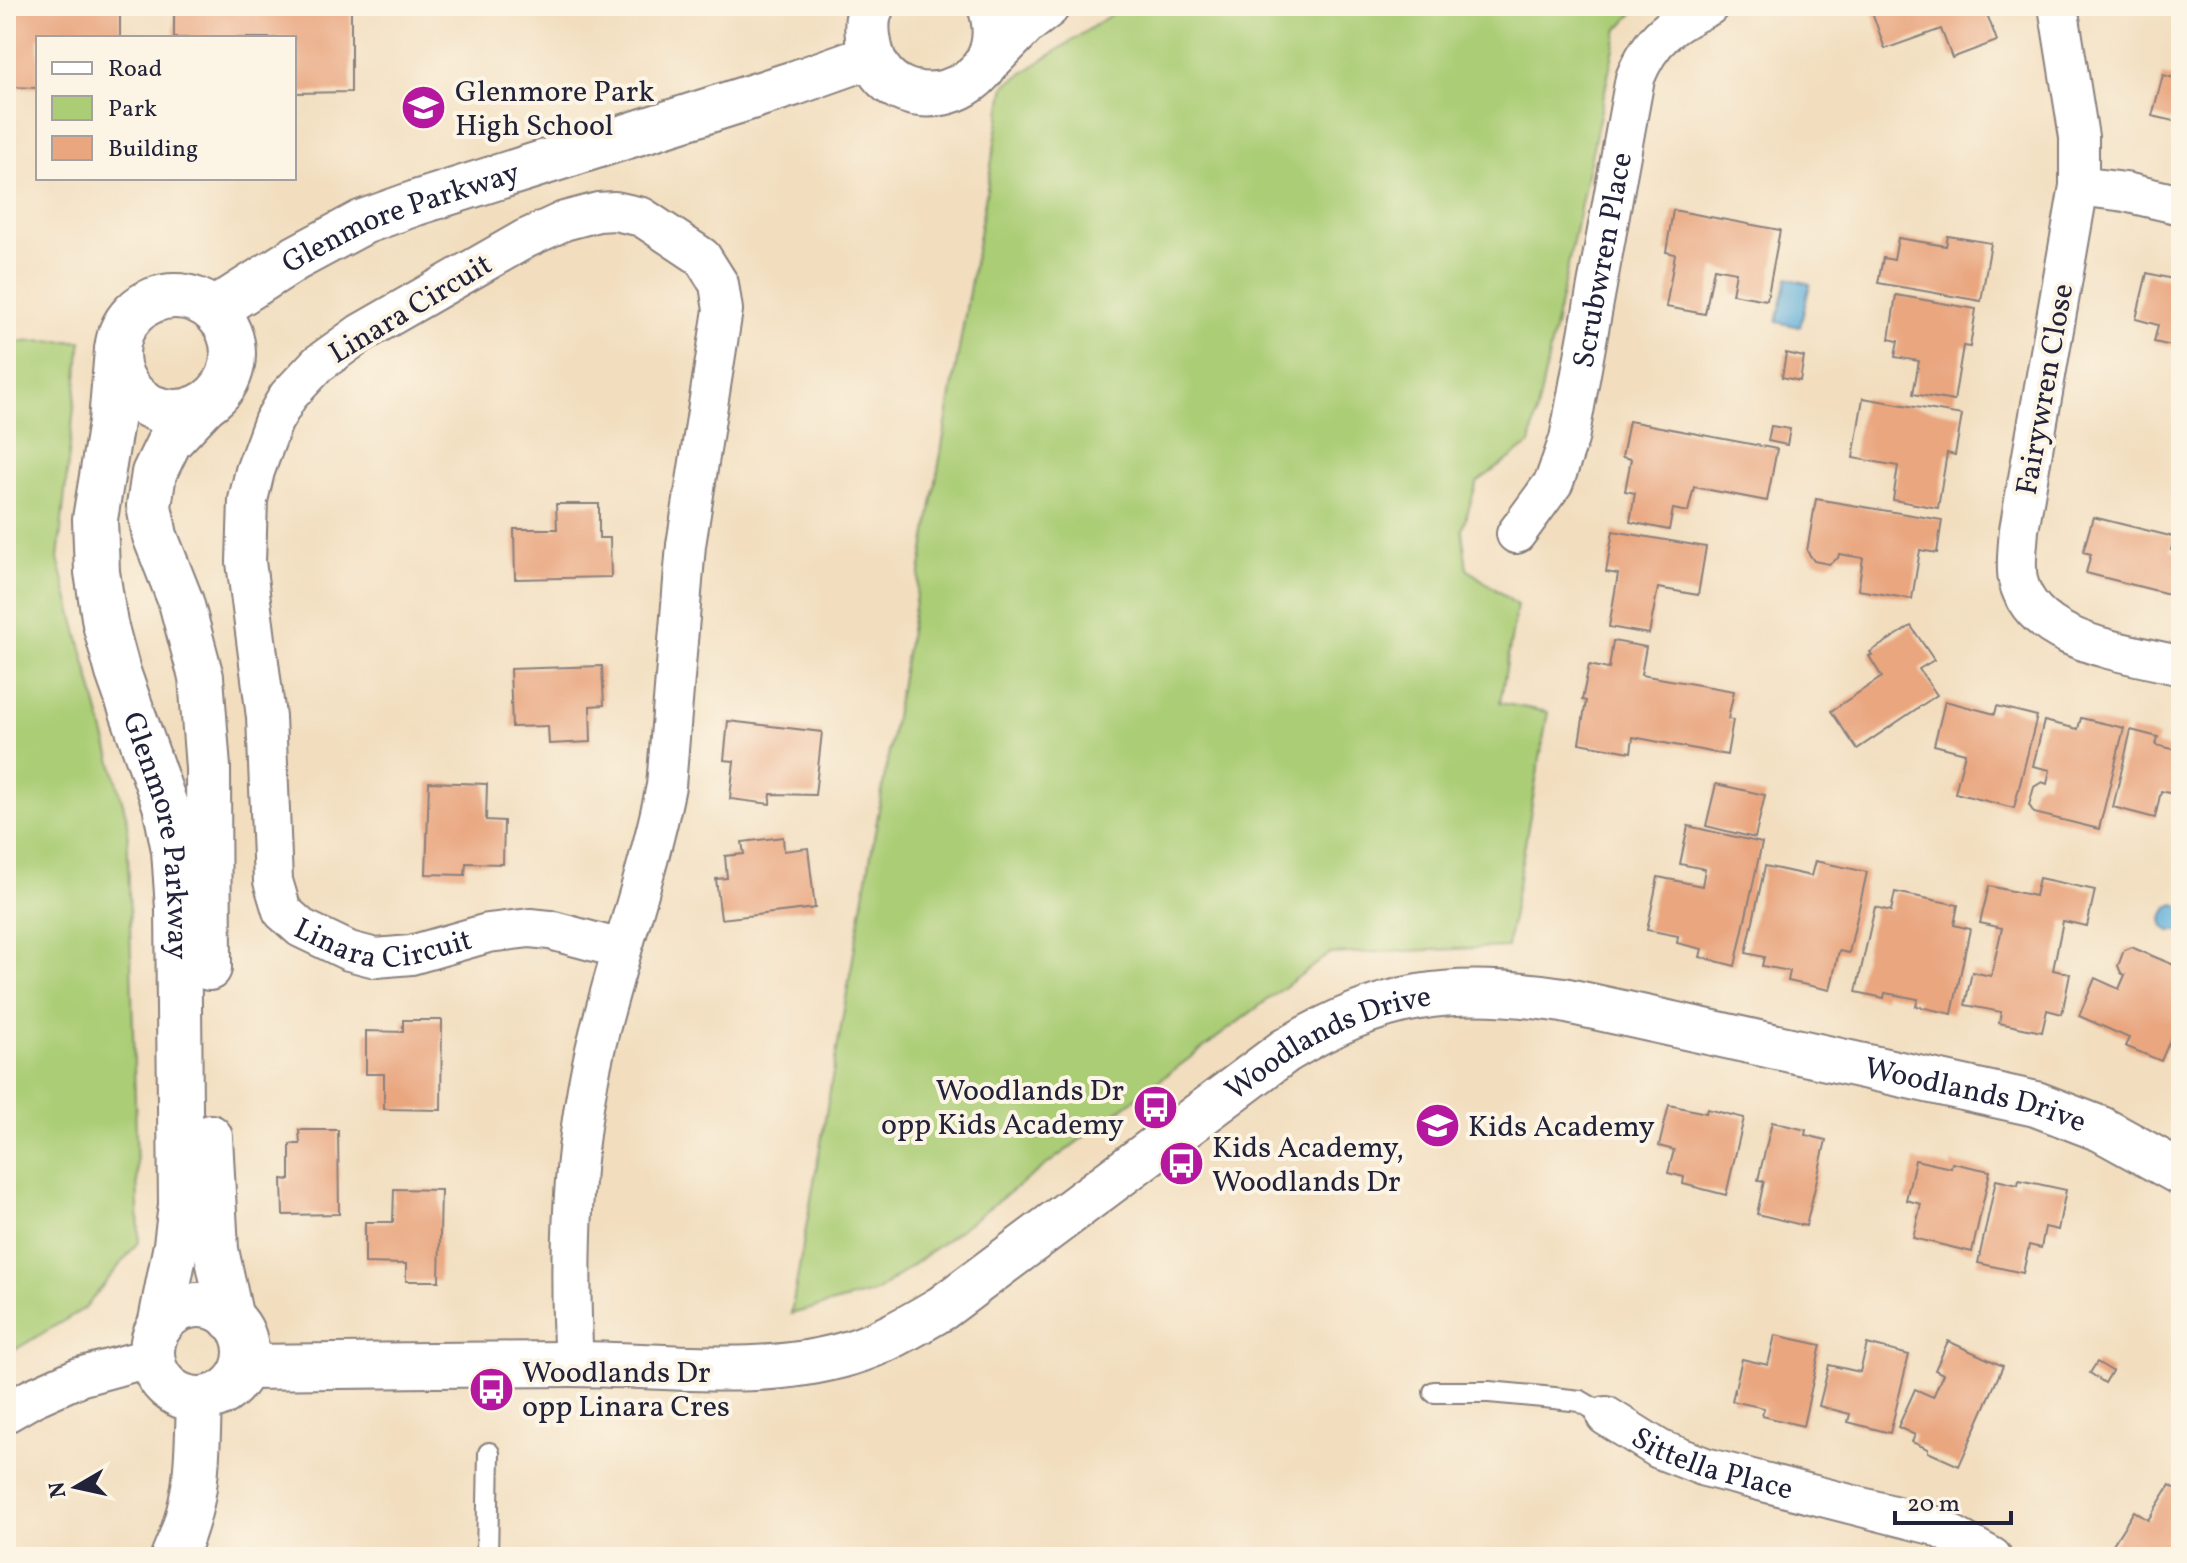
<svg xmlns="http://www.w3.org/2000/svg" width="2187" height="1563" font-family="Vollkorn,serif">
<rect width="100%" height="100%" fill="#fcf5e5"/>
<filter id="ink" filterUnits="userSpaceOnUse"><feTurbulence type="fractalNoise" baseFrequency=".0125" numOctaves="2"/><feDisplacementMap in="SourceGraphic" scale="16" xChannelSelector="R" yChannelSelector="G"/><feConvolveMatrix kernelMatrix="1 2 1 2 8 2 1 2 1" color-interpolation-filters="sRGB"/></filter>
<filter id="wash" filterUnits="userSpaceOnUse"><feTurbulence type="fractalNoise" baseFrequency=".006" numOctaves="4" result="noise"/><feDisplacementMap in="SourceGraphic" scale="32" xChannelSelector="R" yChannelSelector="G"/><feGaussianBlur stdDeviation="1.8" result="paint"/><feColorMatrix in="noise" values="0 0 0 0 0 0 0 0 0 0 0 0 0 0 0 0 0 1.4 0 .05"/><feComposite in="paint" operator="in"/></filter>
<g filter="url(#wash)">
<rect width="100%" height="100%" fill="#f2debf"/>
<g fill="#abcd76" stroke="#667858" stroke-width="2">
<path d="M1124,6h516l-22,23 -88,415 -53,38 -15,48 5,39 50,36 -17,98 48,9 -41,235 -178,7 -453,338 -85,22 214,-1229z"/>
<path d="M81,341l-23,218 69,260 12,422 -54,67 -79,47v-1013z"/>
</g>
<g fill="#60afda" stroke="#41688a" stroke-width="2">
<path d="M1787,278l23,6 -10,43 -23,-5z"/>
<path d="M2175,904l6,3v24h-11l-6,-4 -2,-8 6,-12z"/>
</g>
<g id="blocks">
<g fill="#e9a67f">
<path d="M9,6h111v32h-82v50l-29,-1z"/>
<path d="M174,6h177v86l-57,1v-55h-120z"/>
<path d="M1870,6h114l13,35 -45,17 -11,-29 -56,20z"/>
<path d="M2180,72h1v63l-5,-1 3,-12 -27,-6 11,-41 15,4z"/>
<path d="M1673,210l107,20 -13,70 -35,-6 4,-22 -22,-4 -9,46 -39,-7 9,-53 -9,-2z"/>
<path d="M1948,236l43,7 -10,58 -103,-18 5,-25 11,2 4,-22 48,8z"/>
<path d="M2147,273l34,8v67l-27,-6 4,-17 -22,-6z"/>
<path d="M1896,295l80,14 -6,38 -7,-1 -9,55 -41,-7 6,-33 -24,-4 3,-16 -9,-2z"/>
<path d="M1786,353l18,4 -4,24 -18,-4z"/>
<path d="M1863,398l99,17 -7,40 -8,-2 -9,55 -45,-8 5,-34 -45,-8z"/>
<path d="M1629,421l148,28 -10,52 -73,-14 -6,25 -15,-3 -4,21 -39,-8 5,-29 -10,-2 6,-32 -9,-2z"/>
<path d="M1771,426l19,3 -3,16 -19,-4z"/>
<path d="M1816,499l126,21 -5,33 -17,-3 -8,49 -54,-9 5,-32 -24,-4 -1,4 -9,6 -15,-3 -7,-10z"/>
<path d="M556,504h43v34h11l1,39 -96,2 -1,-50h43z"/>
<path d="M2093,517l81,20 -3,13 10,3v29l-4,14 -91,-23 5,-19 -8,-2z"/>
<path d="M1613,531l93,16 -8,48 -40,-7 -9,46 -40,-7 9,-53 -12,-2z"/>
<path d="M1911,626l23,34 -15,9 18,26 -80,54 -26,-38 51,-34 -13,-21 3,-1 -2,-3z"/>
<path d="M1613,641l33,6 -5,28 93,16 -6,28 5,1 -6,35 -94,-18 -2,15 -52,-9 7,-42 -4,-1 7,-35 20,4z"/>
<path d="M602,666l2,39 -14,1 1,36 -42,2 -1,-18 -36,1 -2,-58z"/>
<path d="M1945,701l50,13 2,-8 40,10 -23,92 -59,-15 10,-40 -31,-8z"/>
<path d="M2081,718l43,10 -25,101 -65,-16 -5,-8 5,-18 8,-5 5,2 3,-14 -17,-4 11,-45 34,8z"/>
<path d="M728,721l94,11 -7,63 -44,-1 -1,10 -40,-5 4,-38 -10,-1z"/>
<path d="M2131,730l27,7 -2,8 25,6v45l-20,-5 -6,27 -42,-11z"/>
<path d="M429,782l58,2 -1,36 18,1 -1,43 -37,-1 -1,12 -39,-1z"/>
<path d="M1716,784l49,11 -10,43 -49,-12z"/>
<path d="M1688,826l74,17 -27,123 -35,-9 2,-8 -25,-6 1,-7 -31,-6 11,-53 44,9 3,-17 -25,-5z"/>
<path d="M783,837l1,14 24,-3 7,60 -94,11 -5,-40 11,-1 -2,-22 19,-2 -2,-12z"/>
<path d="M1815,861l52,11 -18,81 -10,-2 -9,39 -42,-9 2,-10 -28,-5 2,-9 -18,-4 19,-87 46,10z"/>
<path d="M2039,878l56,12 -8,36 -24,-5 -10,49 17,4 -8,40 -15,-4 -5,22 -43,-9 2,-11 -36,-7 7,-33 19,4 11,-48 -22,-5 9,-37 46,10z"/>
<path d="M1895,892l63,13 -4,20 16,4 -18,85 -36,-8 2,-7 -33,-6 -1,5 -28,-6 19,-85 16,4z"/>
<path d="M2131,947l50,21v47l-20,46 -36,-15 4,-8 -50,-22 16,-38 24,11 6,-14 -4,-2 -3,-7 6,-16z"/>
<path d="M403,1020h39l-1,90 -57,-1v-35h-18v-43l37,1z"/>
<path d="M1669,1105l37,8 1,-4 37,9 -18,77 -43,-11 1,-7 -16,-4 6,-23 -15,-4z"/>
<path d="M1772,1122l34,8 -1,5 21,5 -20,86 -49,-12 7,-33 -6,-1z"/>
<path d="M299,1130h39l1,84 -56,1 -1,-36 8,1v-36h10z"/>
<path d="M1915,1160l36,8 1,-5 38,8 -18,81 -59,-14 8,-34 -15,-4z"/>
<path d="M1996,1180l22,5 1,-5 47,10 -8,40 -13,-3 -4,21 -12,-3 -6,28 -45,-10z"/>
<path d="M394,1189l47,1 -2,91h-33v-17l-41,-1v-41h28z"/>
<path d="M1775,1335l46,10 -18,81 -41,-10 2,-8 -32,-7 10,-42 26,6z"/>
<path d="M1948,1341l55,25 -44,100 -31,-14v-3l-16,-7 3,-7 -17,-8 17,-38 18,8 10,-23 -8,-4z"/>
<path d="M1867,1344l42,11 -19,78 -42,-11 2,-8 -31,-8 10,-41 31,7z"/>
<path d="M2097,1362l15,9 -7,12 -15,-10z"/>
<path d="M2170,1485l11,7v65h-58l-13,-8 24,-38 14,9z"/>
</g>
</g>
</g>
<g filter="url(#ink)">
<use href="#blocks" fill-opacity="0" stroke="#8a807d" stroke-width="2"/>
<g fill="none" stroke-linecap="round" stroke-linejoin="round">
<defs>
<g id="lane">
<path d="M1434,1392h55l65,6 26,3 26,15"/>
<path d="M487,1557l2,-104"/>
</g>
<g id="street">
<path d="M2058,6l21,131v49l-60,344c-1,16 -4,34 -1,50 15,64 110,72 163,86"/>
<path d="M2079,186l46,6 56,13"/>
<path id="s1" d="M1516,534l38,-52 15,-43 66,-361c16,-40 36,-54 74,-72"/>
<path id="s2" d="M574,1364c-6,-106 -3,-210 21,-314 21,-89 53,-175 71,-264l20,-241 37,-235 -4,-26 -17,-27 -60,-40 -27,-6 -17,1 -34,9 -39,18 -164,94 -43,31 -30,32 -15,26 -18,49 -7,29 -2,62 20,155 7,164 9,30 19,17 48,23 27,7 35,-3 77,-22 42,-5 20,2 71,19"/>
<path d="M6,1413l26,-15 47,-21 73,-20"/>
<path id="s3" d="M1606,1416l53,33 46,18 231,59 56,31"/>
</g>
<g id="secondary">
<path d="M872,6c-7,13 -5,28 -2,42 17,81 151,49 120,-42"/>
<path d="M990,59l35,-36 22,-17"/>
<circle cx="175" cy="354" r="58"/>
<path id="s4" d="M214,310l82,-52 67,-36 53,-19 379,-120 76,-27"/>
<path id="s5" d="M117,350l-6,72 -16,97 2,53 8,52 13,48 47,133 9,45 4,58 3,297 -5,40 -16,81"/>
<path d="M204,405l-35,37 -15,31 -5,33 6,30 26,66 20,75 7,91 1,200"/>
<path d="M210,1137l6,113 15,69"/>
<circle cx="199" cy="1352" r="47"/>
<path id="s6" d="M244,1367c109,-1 219,-3 328,-3 91,0 189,16 278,-11 33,-10 63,-28 92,-45l343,-257c96,-59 168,-68 278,-51l473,104 65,25 80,44"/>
<path d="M173,1557c26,-56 24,-98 26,-158"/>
</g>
</defs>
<use href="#lane" stroke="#8a807d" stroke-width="24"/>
<use href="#street" stroke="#8a807d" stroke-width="42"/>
<use href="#secondary" stroke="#8a807d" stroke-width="48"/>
<use href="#lane" stroke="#fff" stroke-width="20"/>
<use href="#street" stroke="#fff" stroke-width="38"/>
<use href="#secondary" stroke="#fff" stroke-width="44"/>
</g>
</g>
<defs>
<symbol id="school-disc" viewBox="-11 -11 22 22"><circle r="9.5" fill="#b5179e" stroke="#fcf5e5"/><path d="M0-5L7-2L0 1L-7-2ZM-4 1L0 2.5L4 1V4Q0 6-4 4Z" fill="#fff"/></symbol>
<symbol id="bus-disc" viewBox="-11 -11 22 22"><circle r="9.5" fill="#b5179e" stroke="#fcf5e5"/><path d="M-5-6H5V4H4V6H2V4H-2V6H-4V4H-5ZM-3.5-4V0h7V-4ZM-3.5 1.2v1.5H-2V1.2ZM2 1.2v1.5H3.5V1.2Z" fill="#fff"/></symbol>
</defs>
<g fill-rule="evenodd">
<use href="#school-disc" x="398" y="82" width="51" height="51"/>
<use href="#bus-disc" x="1130" y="1082" width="51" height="51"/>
<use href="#school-disc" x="1412" y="1100" width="51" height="51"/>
<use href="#bus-disc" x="1156" y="1138" width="51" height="51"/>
<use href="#bus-disc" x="466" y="1364" width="51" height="51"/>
</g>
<g text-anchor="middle" stroke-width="8" stroke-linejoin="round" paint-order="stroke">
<g font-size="30" fill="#22223b" stroke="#fcf5e5" text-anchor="start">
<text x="455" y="101">Glenmore Park<tspan x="455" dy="34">High School</tspan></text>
<text x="1124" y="1100" text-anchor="end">Woodlands Dr<tspan x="1124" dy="34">opp Kids Academy</tspan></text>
<text x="1468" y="1136">Kids Academy</text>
<text x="1212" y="1157">Kids Academy,<tspan x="1212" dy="34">Woodlands Dr</tspan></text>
<text x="522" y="1382">Woodlands Dr<tspan x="522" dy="34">opp Linara Cres</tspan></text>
</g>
<g font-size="30" fill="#22223b" stroke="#fcf5e5">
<text dy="10" stroke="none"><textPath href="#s4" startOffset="210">Glenmore Parkway</textPath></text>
<text dy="10" stroke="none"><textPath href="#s1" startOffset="292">Scrubwren Place</textPath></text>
<text transform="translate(410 308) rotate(-31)" y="10">Linara Circuit</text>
<text transform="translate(2044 389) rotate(-80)" y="10">Fairywren Close</text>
<text dy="10" stroke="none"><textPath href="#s5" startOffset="496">Glenmore Parkway</textPath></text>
<text dy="10" stroke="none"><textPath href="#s2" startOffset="2246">Linara Circuit</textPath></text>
<text dy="10" stroke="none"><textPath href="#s6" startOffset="1182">Woodlands Drive</textPath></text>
<text dy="10" stroke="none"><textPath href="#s6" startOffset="1852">Woodlands Drive</textPath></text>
<text dy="10" stroke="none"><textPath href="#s3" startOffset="118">Sittella Place</textPath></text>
</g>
</g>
<rect width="2187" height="1563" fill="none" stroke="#fcf5e5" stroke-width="32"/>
<rect x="36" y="36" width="260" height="144" fill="#fcf5e5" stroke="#a5a1a1" stroke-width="2"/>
<rect x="52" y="62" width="40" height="12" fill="#ffffff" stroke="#a5a1a1" stroke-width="2"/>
<text x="108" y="76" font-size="24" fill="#22223b">Road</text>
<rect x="52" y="96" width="40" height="24" fill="#abcd76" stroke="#a5a1a1" stroke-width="2"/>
<text x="108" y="116" font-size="24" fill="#22223b">Park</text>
<rect x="52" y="136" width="40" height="24" fill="#e9a67f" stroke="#a5a1a1" stroke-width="2"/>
<text x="108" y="156" font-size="24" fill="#22223b">Building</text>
<g transform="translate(76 1487) rotate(261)" stroke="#fcf5e5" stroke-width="6" paint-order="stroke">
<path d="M0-6L14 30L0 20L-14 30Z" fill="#22223b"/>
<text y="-12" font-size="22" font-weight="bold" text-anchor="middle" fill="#22223b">N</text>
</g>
<path d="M1895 1511v12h116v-12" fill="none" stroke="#22223b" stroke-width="4"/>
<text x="1907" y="1511" font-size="24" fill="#22223b" stroke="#fcf5e5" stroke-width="6" paint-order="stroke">20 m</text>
</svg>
